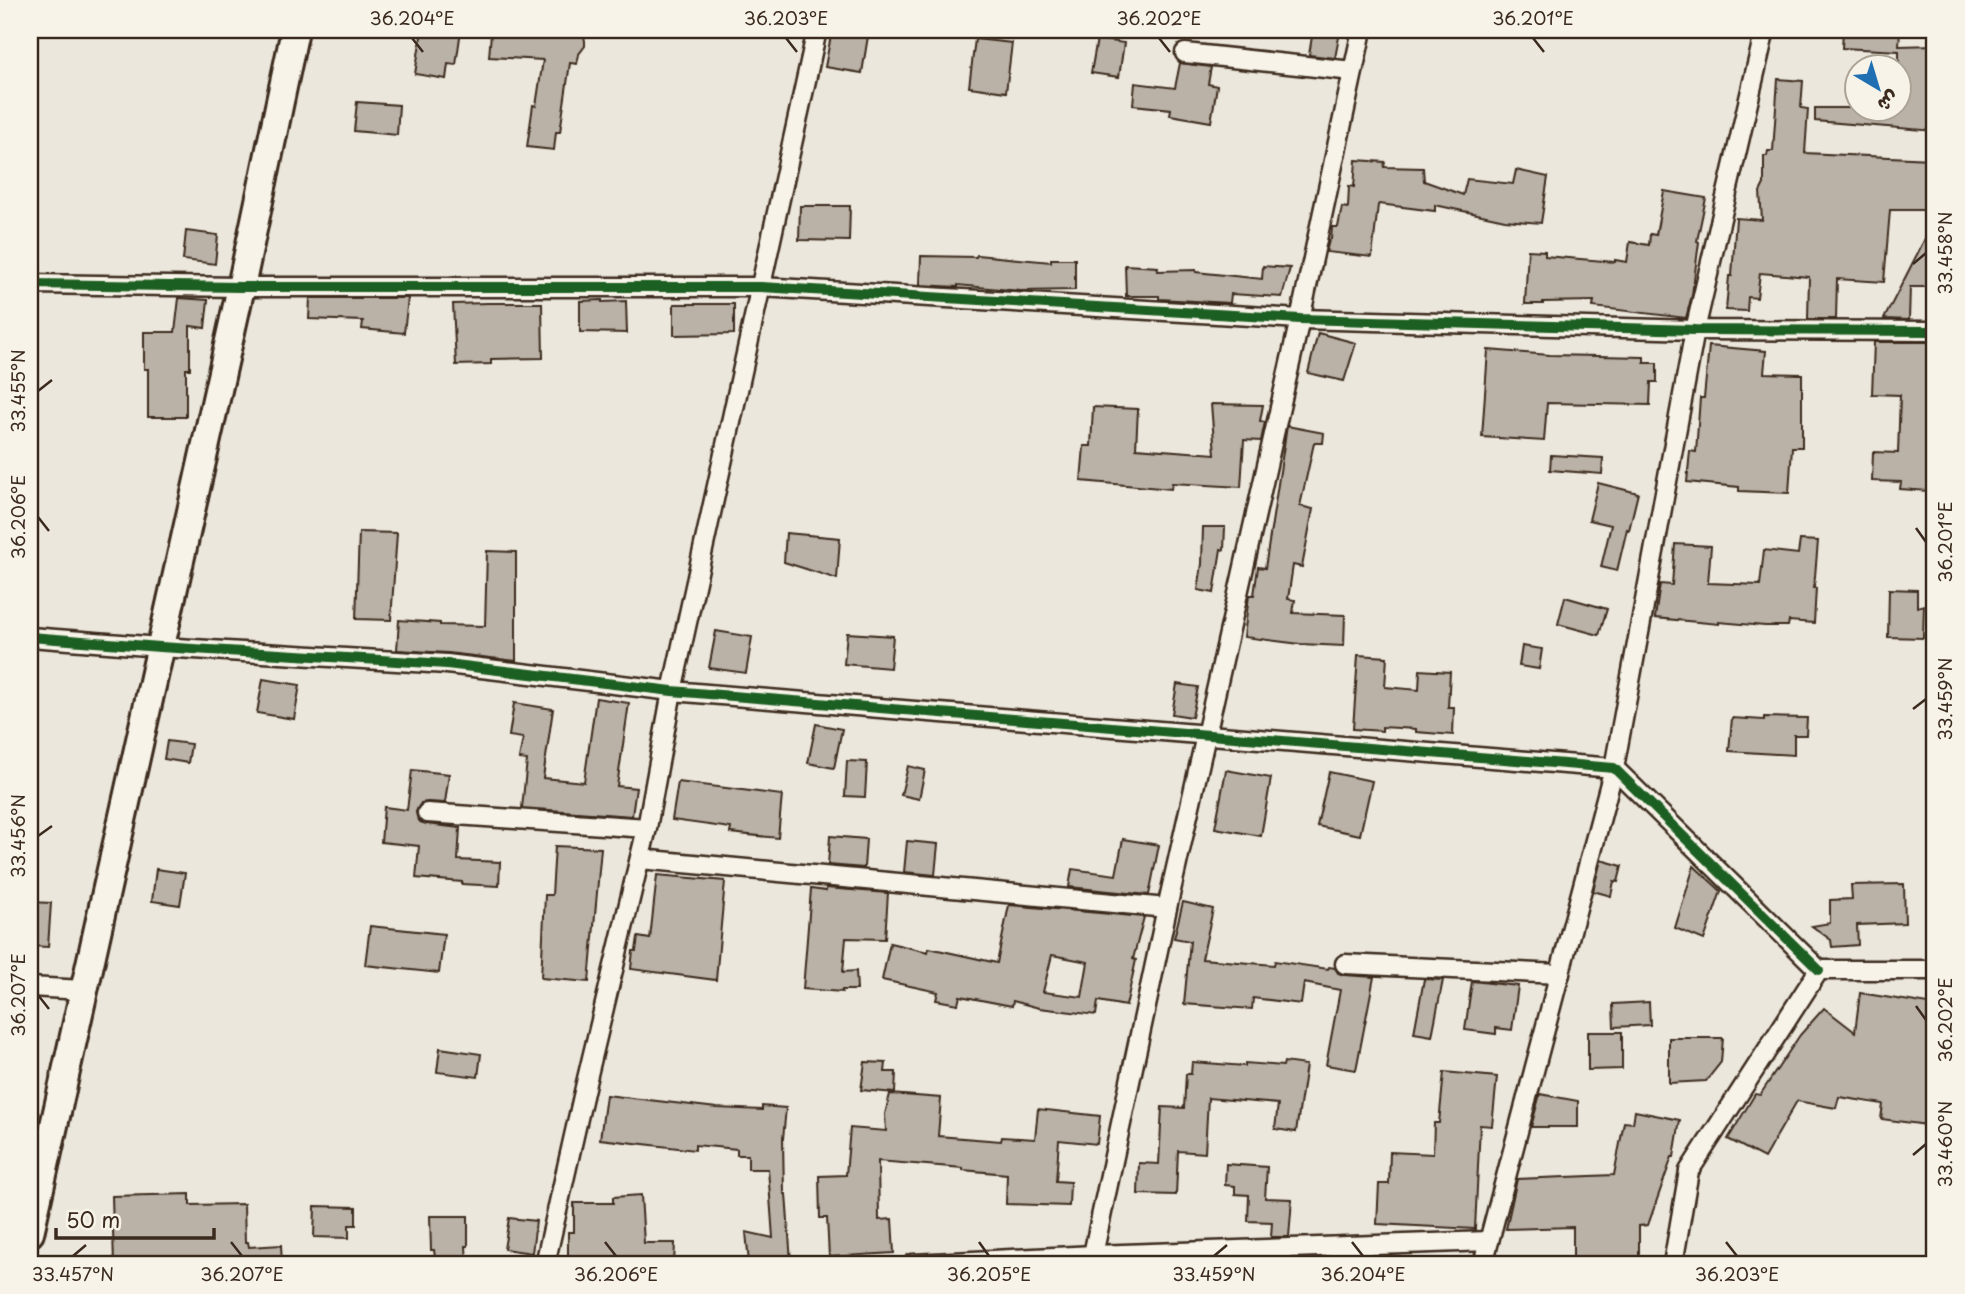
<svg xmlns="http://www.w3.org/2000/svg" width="1965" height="1294" font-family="'Playpen Sans','Playpen Sans Arabic',sans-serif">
<rect width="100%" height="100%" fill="#ece7dc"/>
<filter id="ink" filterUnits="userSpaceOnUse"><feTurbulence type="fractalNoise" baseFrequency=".0143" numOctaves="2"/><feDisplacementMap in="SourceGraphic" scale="14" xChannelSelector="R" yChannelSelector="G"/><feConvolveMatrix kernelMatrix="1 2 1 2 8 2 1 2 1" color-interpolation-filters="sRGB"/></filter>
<g filter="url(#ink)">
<g fill="#bab2a7" stroke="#3b2a1e" stroke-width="2" fill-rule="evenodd">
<path d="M422,30h39l-5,35 -8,-1 -2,15 -31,-5z"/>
<path d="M546,30h29l9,6 1,5v5l-6,8 -2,10 -7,-1 -10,69h-4l-2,18 -27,-3 6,-42 3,1 7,-46 -54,-3 2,-24 54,3z"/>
<path d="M832,30h37l-7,43 -37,-6z"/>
<path d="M1313,30l27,2 -5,26 -26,-3z"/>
<path d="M1843,30h57l-1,16 36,-1v86l-120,-10v-13h84v-57l-57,-3z"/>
<path d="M975,39l37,4 -6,49 -37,-5z"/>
<path d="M1097,39l27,4 -5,34 -28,-4z"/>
<path d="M1180,63l31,4 -3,17 9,2 -6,36 -41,-7 1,-6 -38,-4 2,-22 40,5z"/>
<path d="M1778,79l25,2 -2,27 7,1 -3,44 126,6 -1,51h-40l-6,72 -47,-3 -1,40h-28l1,-42 -49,-4 -3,25 -9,-1 -1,14 -21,-1 3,-34h3l4,-58 26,2 -2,-28 4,-8v-28h3l1,-5h5z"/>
<path d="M357,102l42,3 -2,30 -43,-4z"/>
<path d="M1356,160l29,2 -1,5 39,1 1,13 39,14 4,-16 46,5 3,-14 32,7 -7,46 -36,-3 -70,-15v6l-56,-7 -1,1 -6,52 -46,-5 3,-12 2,-1 1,-12h6l4,-20 6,1 1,-22 5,1z"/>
<path d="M1664,191l42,7 -9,43 2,1 -7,53 -6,23 -93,-11 1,-6 -51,1v2h-18l3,-54 17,1v5l70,6v-2l12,2 3,-20 19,3 1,-11 6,1z"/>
<path d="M800,206h50l-1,35 -50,-1z"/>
<path d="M1935,219v68h-25l-1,33 -25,-1z"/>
<path d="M186,231l32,4 -3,29 -32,-4z"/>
<path d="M977,255l74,7v-3h24v31l-54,1 -63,-6v2l-38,-2 1,-29 55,1z"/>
<path d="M1125,265l33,2 -1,4 39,-1v2l66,7 1,-13 27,2 -8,29 -51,-3 -1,9 -71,-4v-3h-33z"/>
<path d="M179,298l29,2 -3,28 -15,-2v43h-4v48h-38v-48h-4v-37h31z"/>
<path d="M310,298h98l-4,35 -42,-4 1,-8 -54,-2z"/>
<path d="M602,300v2l24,-1 1,32 -47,-1v-31z"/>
<path d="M488,303h54l1,55 -52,1v5l-35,1 -3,-61z"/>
<path d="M674,304h60v30l-60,1z"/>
<path d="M1318,333l38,10 -12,38 -36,-8z"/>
<path d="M1874,342h56l-2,64h3l-2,85 -29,-2 1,-7 -29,-1 1,-29 25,1 2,-58 -28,-1z"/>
<path d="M1709,346l57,5 -2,22 38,1v73h-10l-3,46 -50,-2v-4l-52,-5 3,-31 6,1 4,-54h4z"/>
<path d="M1488,350l62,5 94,2v6h13v19h-6l-1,23 -103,-2 -3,38 -62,-4z"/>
<path d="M1211,404l52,1 -3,16 5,1 -4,19 -17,-1 -3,47 -69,-4 -1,6 -90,-8 3,-35h7l2,-39 45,2 -2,39 79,6z"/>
<path d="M1287,426l37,7 -1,10h-9l-14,63 13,3 -11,58 -9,-2 -5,34 7,1 -2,13 52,2 -1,31 -44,-2 -56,-7 5,-42h5l4,-28 7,1z"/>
<path d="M1551,455l52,3 -1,16 -52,-4z"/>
<path d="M1598,483l40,10 -9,37 -2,-1 -10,42 -16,-4 10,-42 -22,-5z"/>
<path d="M1203,527h22l-1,23 -3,-1 -7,44 -16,-3 4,-26z"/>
<path d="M359,532l38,1 -6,87 -35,-1z"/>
<path d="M786,533l54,5 -3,41 -53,-17z"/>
<path d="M1800,540l18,1 -4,47h2l-2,35 -25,-2 -1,5h-23l-46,-4v2l-64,-6 5,-34 12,1 3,-41 36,2 -3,37 52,2 4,-35 34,4z"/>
<path d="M487,551l29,1v109l-68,-8 -51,-3 2,-30 41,3v2l45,1z"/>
<path d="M1889,589l28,1v17l7,-2 -1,33 -35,-1z"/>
<path d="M1565,597l42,12 -8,26 -41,-11z"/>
<path d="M716,631l36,6 -6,36 -37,-5z"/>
<path d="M847,633l46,3 -3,32 -46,-4z"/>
<path d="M1522,646l20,3 -3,20 -20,-3z"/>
<path d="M1358,655l29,2 -2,30 34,3 1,-20 30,2 -2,35h6l-1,28 -37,-3v-3l-34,-2v4l-29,-2z"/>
<path d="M263,679l37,6 -6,34 -37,-6z"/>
<path d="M1177,684l21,3 -6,30 -20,-3z"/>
<path d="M596,698l33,5 -12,83 19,2 -4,28 -110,-8 5,-48 -8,-1 4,-21 -14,-2 5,-33 39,6 -10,69 41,4z"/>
<path d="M1764,717l43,1 -1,17h-12v20l-65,-4 3,-33 32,2z"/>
<path d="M816,724l26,5 -8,39 -26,-5z"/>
<path d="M167,741l24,3 -3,19 -24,-4z"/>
<path d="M847,761l20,1 -2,35 -20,-1z"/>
<path d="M908,766l17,4 -6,29 -18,-4z"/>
<path d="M412,770l37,4 -4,29 -17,-1 -7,1 -5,9 1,5 3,5 6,2 34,4 -2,32 42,2 -1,24 -37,-2v-2l-46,-4 3,-32 -38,-4 3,-35 23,3z"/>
<path d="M1226,770l45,8 -10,58 -46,-8z"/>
<path d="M1329,772l43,9 -12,54 -43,-9z"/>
<path d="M678,782l104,13 -4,43 -48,-5 1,-5 -59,-8z"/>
<path d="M830,836l36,3 -2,29 -36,-3z"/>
<path d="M1123,839l36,6 -10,50 -80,-8 3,-18 44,6z"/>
<path d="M907,841l31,3 -3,31 -31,-3z"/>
<path d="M555,846l46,2 -12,134 -48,-4 4,-83h7z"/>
<path d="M1601,860l21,6 -4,16 -4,-1 -3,15 -18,-5z"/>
<path d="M1694,866l27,25 -17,49 -29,-12z"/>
<path d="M156,869l29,4 -5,32 -28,-4z"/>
<path d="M657,875l68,6 -9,99 -85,-11 2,-18h3l2,-14 12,2z"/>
<path d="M1904,884l1,39 -48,2 1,20 -26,2 -1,-7 -19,-14 18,-3v-23l22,-1 -1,-14z"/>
<path d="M826,888l62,5 -3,46 -39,-1 -3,34 13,-1 1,19h-15v2l-39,-3 8,-100 15,2z"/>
<path d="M30,902l21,1 -3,44 -18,-1z"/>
<path d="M1183,902l30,7 -11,50 72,6 1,-4 53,8 1,-2 6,1 3,5 6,2 30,2 -18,93 -30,-5 14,-75 -36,-7 -3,21 -48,-6 -1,11 -68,-5 6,-63 -16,-3z"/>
<path d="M1009,905l135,12 -11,42 3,1 -10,46 -28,-5 -2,14 -57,-7 -26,-7 -1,5 -52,-10 -2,8 -22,-4 2,-8 -56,-12 8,-37 38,9 1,-4 68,15zM1052,955l36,7 -6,35 -39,-5z"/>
<path d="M370,926l74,8 -5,39 -74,-8z"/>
<path d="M1424,979l19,1 -11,56 -18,-3z"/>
<path d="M1472,981l46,5 -6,44 -16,-2v6l-31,-4z"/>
<path d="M1860,993l75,12v121l-54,-7 2,-15 -44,-7 -3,11 -39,-7 -33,57 -36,-19 27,-45 5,1 40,-60 24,-27 31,24z"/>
<path d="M1649,1002l1,23 -36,2 -1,-23z"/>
<path d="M1588,1032h34v37l-34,1z"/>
<path d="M1669,1038h54l-2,24 -15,19 -37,2z"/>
<path d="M440,1048l41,6 -3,23 -41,-5z"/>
<path d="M865,1062l21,1 -1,9h11l-1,21 -34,-3z"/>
<path d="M1192,1062l53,4v-3l38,3 1,-4 22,3 -10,67 -21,-3 3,-25 -70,-6 -3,55 -27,-2 -2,44 -38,-1 1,-31 20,1 3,-57 22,1 2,-34h5z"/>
<path d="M1444,1072l53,5 -5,49 -12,-1 -5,104 -98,-5 2,-40h10l1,-32 43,2 1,-31h5z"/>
<path d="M890,1094l51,4 -3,38 63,5 1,-4 33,2 3,-30 62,7 -3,28 -38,-4 -3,41 14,1 -1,24 -63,-2 1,-30 -44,-4v-2l-85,-7 1,59 13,-1 2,34 -65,4 -2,-39h-7l-1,-42 27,-1 4,-47 36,3 -1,-17z"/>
<path d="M1540,1094l38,7v26h-47z"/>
<path d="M606,1095l111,13 45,2v-4l24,2 -3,31 1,55h2l5,68 -17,1v-2l-25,2 -3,-31 27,6 -5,-69h-20v-14h-11v-6l-42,-4v5l-95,-11z"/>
<path d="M1635,1111l45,9 -6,37h-2l-24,68 -9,1v38h-66v-37l-67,2 11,-50 97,-4 10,-53 9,1z"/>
<path d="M1226,1164l41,3 -2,31 27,1 -3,38h-18l1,-15 -24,-1 1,-26 -14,-1v-8l-10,-1z"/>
<path d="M190,1194v11l54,-1 1,38h3l1,5 32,-2 1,19h-168l-2,-68z"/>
<path d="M641,1195l3,48h31l-1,21h-106v-32h6v-29h39v-6z"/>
<path d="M315,1206l41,1v18h-7v13l-35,-1z"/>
<path d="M430,1216h38v30h-2l1,18h-31l-2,-14h-3z"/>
<path d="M509,1218l27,3 -4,32 -28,-4z"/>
</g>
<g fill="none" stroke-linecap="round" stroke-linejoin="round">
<defs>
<g id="street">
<path d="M1185,53l168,18"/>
<path d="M30,284l211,3h520l539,32 395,11 240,1"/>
<path d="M30,637l130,10 287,17 225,27 942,77 205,202"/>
<path d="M427,813l220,15"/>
<path d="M640,859l527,49"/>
<path d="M1345,964l215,10"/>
<path d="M30,987l53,3"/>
<path d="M545,1264l41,-181 61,-255 25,-137 145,-661"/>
<path d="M913,1264l181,-9 395,-14"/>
<path d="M1091,1264l76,-356 133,-589 62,-289"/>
<path d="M1483,1264l131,-496 81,-438 70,-300"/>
<path d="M1673,1264l16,-93 130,-201h116"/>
</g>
<path id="secondary" d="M30,1233l211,-946 54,-257"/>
</defs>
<use href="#street" stroke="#3b2a1e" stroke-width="23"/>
<use href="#secondary" stroke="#3b2a1e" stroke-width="32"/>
<use href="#street" stroke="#f7f3e8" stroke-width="18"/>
<use href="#secondary" stroke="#f7f3e8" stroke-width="26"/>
<defs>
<g id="cycleway">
<path d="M30,284l211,3h520l539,32 395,11 240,1"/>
<path d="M30,637l130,10 287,17 225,27 942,77 205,202"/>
</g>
</defs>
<use href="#cycleway" stroke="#f7f3e8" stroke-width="15"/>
<use href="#cycleway" stroke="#1b5e20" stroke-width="10"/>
</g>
</g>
<path fill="none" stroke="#3b2a1e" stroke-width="2.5" d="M412,38l11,14M786,38l11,14M1159,38l11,14M1533,38l11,14M1913,264l13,-11M38,391l14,-11M38,517l11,14M1916,528l10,14M1913,709l13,-10M38,836l14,-10M38,995l11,14M1916,1006l10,14M1913,1155l13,-11M231,1242l11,14M605,1242l11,14M979,1242l10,14M1352,1242l11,14M1726,1242l11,14M73,1256l13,-11M1214,1256l13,-11"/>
<rect width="1965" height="1294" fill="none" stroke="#f7f3e8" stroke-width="77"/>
<g transform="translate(1878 88) rotate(142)"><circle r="33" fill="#f7f3e8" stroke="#aca397" stroke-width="2"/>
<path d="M0-5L12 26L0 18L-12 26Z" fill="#1f6fb2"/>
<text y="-10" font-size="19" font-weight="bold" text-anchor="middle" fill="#3b2a1e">ش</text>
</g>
<path d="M56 1228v10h158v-10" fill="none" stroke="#3b2a1e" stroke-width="3.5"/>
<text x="66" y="1228" font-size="21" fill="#3b2a1e" stroke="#f7f3e8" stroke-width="5" paint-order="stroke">50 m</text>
<rect x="38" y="38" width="1888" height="1218" fill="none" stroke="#3b2a1e" stroke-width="2.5"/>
<g font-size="18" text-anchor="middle" fill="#3b2a1e">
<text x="412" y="25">36.204°E</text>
<text x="786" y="25">36.203°E</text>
<text x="1159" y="25">36.202°E</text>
<text x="1533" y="25">36.201°E</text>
<text transform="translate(1946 253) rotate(-90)" y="6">33.458°N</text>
<text transform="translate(19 391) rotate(-90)" y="6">33.455°N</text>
<text transform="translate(19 517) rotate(-90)" y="6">36.206°E</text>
<text transform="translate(1946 542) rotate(-90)" y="6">36.201°E</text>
<text transform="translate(1946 699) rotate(-90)" y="6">33.459°N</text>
<text transform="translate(19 836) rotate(-90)" y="6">33.456°N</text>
<text transform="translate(19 995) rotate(-90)" y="6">36.207°E</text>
<text transform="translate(1946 1020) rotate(-90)" y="6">36.202°E</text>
<text transform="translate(1946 1144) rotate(-90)" y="6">33.460°N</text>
<text x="73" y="1281">33.457°N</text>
<text x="242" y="1281">36.207°E</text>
<text x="616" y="1281">36.206°E</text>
<text x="989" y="1281">36.205°E</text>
<text x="1214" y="1281">33.459°N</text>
<text x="1363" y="1281">36.204°E</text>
<text x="1737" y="1281">36.203°E</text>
</g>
</svg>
